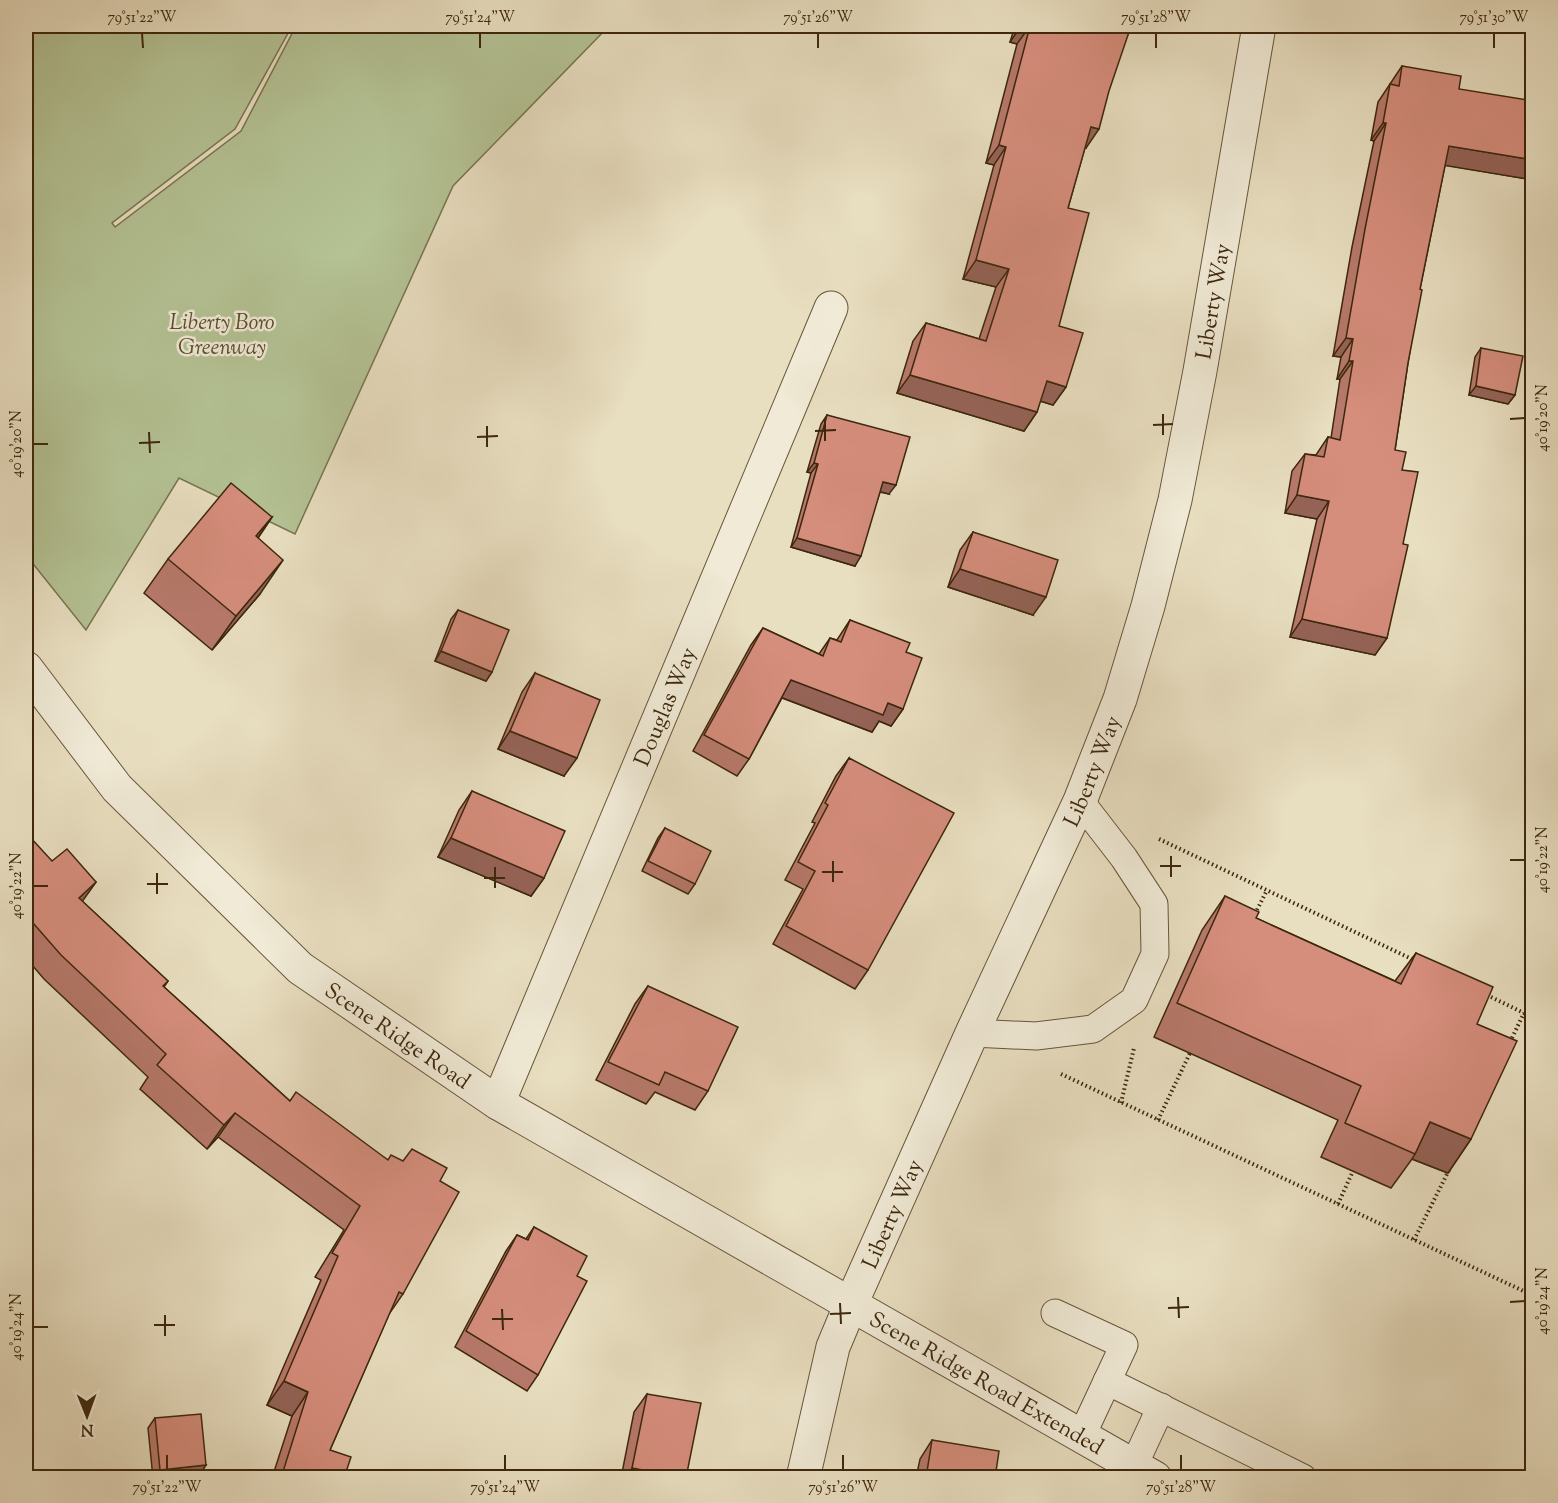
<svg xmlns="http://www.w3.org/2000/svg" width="1558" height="1503" font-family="'Sorts Mill Goudy',serif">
<rect width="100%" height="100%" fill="#e8dec0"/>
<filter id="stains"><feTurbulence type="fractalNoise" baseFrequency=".00333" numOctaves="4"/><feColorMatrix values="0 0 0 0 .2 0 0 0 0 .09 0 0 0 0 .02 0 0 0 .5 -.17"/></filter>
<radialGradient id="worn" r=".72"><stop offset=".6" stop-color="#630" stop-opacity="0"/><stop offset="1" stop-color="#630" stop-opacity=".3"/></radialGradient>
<path fill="#b4c294" stroke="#787450" stroke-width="1.5" d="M26,26h266l-57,103 -123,94 3,4 126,-96 55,-105h313l-156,160 -158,348 -116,-56 -93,152 -60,-75z"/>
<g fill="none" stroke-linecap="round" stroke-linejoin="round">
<defs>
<g id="service">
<path d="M972,1033l64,3 57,-7 41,-29 21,-46 -1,-50 -30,-46 -44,-57"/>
<path d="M1055,1313l69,32 -42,90"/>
<path d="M1107,1381l196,97"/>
<path d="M1134,1465l27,-58"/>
</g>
<g id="minor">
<path id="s1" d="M26,668l91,120 183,180 198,135 657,375"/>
<path id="s2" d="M498,1103l333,-795"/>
</g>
<g id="tertiary">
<path id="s3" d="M803,1478l30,-131 18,-43 121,-271 108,-232 40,-102 28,-93 27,-106 25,-129 59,-345"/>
</g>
</defs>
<use href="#service" stroke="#68553a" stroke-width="29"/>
<use href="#minor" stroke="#68553a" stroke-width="35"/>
<use href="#tertiary" stroke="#68553a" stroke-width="35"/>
<g stroke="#3d270d" stroke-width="4" stroke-dasharray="1.5 3" stroke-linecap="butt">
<path d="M1159,839l257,122"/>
<path d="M1255,914l12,-24"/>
<path d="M1487,995l45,22"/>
<path d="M1510,1042l14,-29"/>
<path d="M1061,1074l471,221"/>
<path d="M1121,1103l13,-55"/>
<path d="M1158,1120l32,-67"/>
<path d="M1338,1204l15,-33"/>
<path d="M1414,1240l35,-70"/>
</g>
<use href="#service" stroke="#f0ead6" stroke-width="27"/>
<use href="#minor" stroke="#f0ead6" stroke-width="33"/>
<use href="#tertiary" stroke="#f0ead6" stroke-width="33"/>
</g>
<g fill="#b7796b" stroke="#3d270d" stroke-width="1.5">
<path d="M1015,26h116l-45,122 -1,-1 -17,61 -9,118 7,61 -13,18 -13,-4 -3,11 -13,19 -127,-38 16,-52 13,-18 53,16 17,-52 -33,-8 31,-114 -8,-2 31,-119 -7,-2z"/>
<path d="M1402,66l57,23 74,91 -88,-15 -25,124 -12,74 -13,87 7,20 1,74 -16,94 -12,17 -85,-18 27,-118 -32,-6 7,-42 13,-17 11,1 12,-18 3,1 9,-59h-3l4,-22 -8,-1 19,-109 22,-106 -3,-1 7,-38z"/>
<path d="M1481,348l34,47 -7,9 -39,-9 6,-38z"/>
<path d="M827,415l62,79 -9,-2 -25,74 -64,-19 20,-74 -4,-1 14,-48z"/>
<path d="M272,517l-14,21 2,56 -48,56 -68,-57 24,-34z"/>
<path d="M973,532l60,83 -85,-28 12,-37z"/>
<path d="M458,610l34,62 -6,9 -51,-20 16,-42z"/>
<path d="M850,620l56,32 -3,57 -12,17 -12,-5 -7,11 -90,-34 -33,61 -12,17 -44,-25 58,-106 12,-17 56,26 11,-16 7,2z"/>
<path d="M535,673l29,103 -66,-27 24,-57z"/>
<path d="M849,758l19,212 -13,19 -82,-45 30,-55 -18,-9 30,-57 -3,-1 24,-46z"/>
<path d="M472,791l72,87 -13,18 -93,-39 21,-47z"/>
<path d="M665,828l30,56 -7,10 -46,-23 16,-33z"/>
<path d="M26,841l26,20 44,21 -14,19 86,80 -4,6 126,114 98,59 52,21 -37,113 -14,20 -59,136 14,28h-72l20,-62 -25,-11 54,-125 -6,-3 29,-47 -126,-93 -11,12 -67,-60 8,-12 -104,-98 -18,-21z"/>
<path d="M1225,896l31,22 139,63 21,-28 61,71 -6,115 -23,34 -36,-14 -21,29 -70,-31 17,-37 -184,-83 48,-107z"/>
<path d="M648,986l60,105 -13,19 -40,-18 -9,12 -50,-24 39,-76z"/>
<path d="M534,1227l43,49 -39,99 -11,16 -72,-44 51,-96 11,-16 9,4z"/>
<path d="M647,1394l36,84h-62l13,-66z"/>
<path d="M155,1418l51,47 -7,10 -28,3h-18l-5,-50z"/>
<path d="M932,1440l63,38h-79l4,-19z"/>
</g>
<g fill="#956357" stroke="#3d270d" stroke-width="1.5">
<path d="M1021,26h9l-13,18 -7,-2z"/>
<path d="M1383,123h3l-12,18 -3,-1z"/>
<path d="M1091,127l8,2 -13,19 -8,-3z"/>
<path d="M999,145l7,2 -12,18 -8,-2z"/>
<path d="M1449,146l84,14v20l-97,-16z"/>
<path d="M976,260l33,9 -13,18 -33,-8z"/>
<path d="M1346,338l7,1 -12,18 -8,-1z"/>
<path d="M1349,361h4l-13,18h-3z"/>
<path d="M910,375l127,37 -13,19 -127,-38z"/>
<path d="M1047,381l19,6 -13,18 -19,-6z"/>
<path d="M1476,386l39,9 -7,9 -39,-9z"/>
<path d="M814,463l4,1 -7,9 -4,-1z"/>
<path d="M883,482l13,3 -7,9 -12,-3z"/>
<path d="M1297,495l32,6 -12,18 -32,-6z"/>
<path d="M272,517l-23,34 7,-15z"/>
<path d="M797,538l64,18 -6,10 -64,-19z"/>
<path d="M283,560l-23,34 -48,56 24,-34z"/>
<path d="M960,569l86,28 -13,18 -85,-28z"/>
<path d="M1302,619l85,19 -12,17 -85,-18z"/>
<path d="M441,651l51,21 -6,9 -51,-20z"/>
<path d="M791,680l97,23 15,6 -12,17 -12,-5 -7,11 -92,-35z"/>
<path d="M510,731l67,27 -13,18 -66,-27z"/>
<path d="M451,838l93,40 -13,18 -93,-39z"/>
<path d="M96,882l-17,24v-8z"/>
<path d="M235,1113l-17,24 -11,12 17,-24z"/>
<path d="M1430,1122l41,17 -23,34 -36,-14 3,-5z"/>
<path d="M284,1381l24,11 -16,24 -25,-11z"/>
<path d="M206,1465l-7,10 -28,3h-16l5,-8z"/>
<path d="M632,1468l51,10h-57z"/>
</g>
<g fill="#d58d7c" stroke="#3d270d" stroke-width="1.5">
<path d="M1029,26h102l-22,65 -10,38 -8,-2 -23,81 21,5 -30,113 24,7 -17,54 -19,-6 -10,31 -127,-37 16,-52 60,18 23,-72 -33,-9 30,-113 -7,-2 31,-119z"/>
<path d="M1402,66l59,10 -2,13 74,12v59l-84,-14 -29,143 2,1 -14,73 -13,87 11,2 -4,18 16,2 -15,72 5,1 -21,93 -85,-19 27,-118 -32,-6 8,-41 19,3 4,-20 12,3 13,-79h-4l4,-22 -7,-1 19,-109 21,-106h-3l7,-39 9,2z"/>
<path d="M1481,348l42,8 -8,39 -39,-9z"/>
<path d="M827,415l83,22 -14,48 -13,-3 -22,74 -64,-18 21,-74 -4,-1z"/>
<path d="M231,483l41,34 -16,19 27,24 -47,56 -68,-57z"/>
<path d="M973,532l85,28 -12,37 -86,-28z"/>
<path d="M458,610l51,20 -17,42 -51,-21z"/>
<path d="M850,620l60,23 -4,9 16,6 -19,51 -15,-6 -5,12 -92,-35 -42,79 -45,-24 59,-107 60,28 7,-18 11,4z"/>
<path d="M535,673l65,27 -23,58 -67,-27z"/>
<path d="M849,758l105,55 -86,157 -82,-44 29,-55 -17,-9 30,-57 -3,-2z"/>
<path d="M472,791l93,40 -21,47 -93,-40z"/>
<path d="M665,828l46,23 -16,33 -47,-23z"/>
<path d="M30,837l22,24 15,-12 29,33 -17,16 89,83 -5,5 127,115 6,-9 92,68 3,-5 12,6 9,-12 35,19 -7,13 19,11 -56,102 -4,-2 -69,158 21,7 -7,21h-63l27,-86 -24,-11 54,-125 -6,-3 28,-47 -125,-93 -11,12 -67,-60 9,-11 -105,-99 -35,-40v-74z"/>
<path d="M1225,896l34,16 -3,6 145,66 15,-31 77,34 -16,37 40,17 -46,98 -41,-17 -15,32 -70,-31 16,-37 -184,-83z"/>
<path d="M648,986l90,41 -30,64 -43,-19 -6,13 -51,-23z"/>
<path d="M534,1227l53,29 -10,20 10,5 -49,94 -72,-44 51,-96 11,5z"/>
<path d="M647,1394l54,9 -15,75 -54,-10z"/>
<path d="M201,1414l5,51 -46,5 -5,-52z"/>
<path d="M932,1440l67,11 -4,27h-69z"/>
</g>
<path fill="none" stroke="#3d270d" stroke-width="2" d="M142,33l1,15M480,33v15M818,33v15M1156,33v15M1494,33v15M1163,414v21M1510,419l15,-1M825,420v21M1153,425l20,-1M487,426v21M815,431l21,-1M149,432l1,21M477,437l21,-1M139,443l21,-1M33,444h15M1171,856v21M1510,860h15M833,861v21M1160,866h21M495,867v21M822,872h21M157,873v21M484,878h21M147,884h21M33,886h15M1178,1297l1,21M1510,1302l15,-1M840,1303l1,21M1168,1308l21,-1M502,1309l1,21M830,1314l21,-1M165,1315v21M492,1319h21M154,1325h21M33,1327h15M167,1455v15M505,1455v15M843,1455v15M1181,1455v15"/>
<g text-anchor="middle" stroke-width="5" stroke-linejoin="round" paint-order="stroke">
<g font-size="22" fill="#3d270d" stroke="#f0ead6">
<text dy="8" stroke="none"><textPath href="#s3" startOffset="1252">Liberty Way</textPath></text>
<text dy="8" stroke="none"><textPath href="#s2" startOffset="430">Douglas Way</textPath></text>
<text dy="8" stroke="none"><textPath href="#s3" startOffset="766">Liberty Way</textPath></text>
<text dy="8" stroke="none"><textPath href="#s1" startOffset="526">Scene Ridge Road</textPath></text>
<text dy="8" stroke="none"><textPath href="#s3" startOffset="280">Liberty Way</textPath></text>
<text dy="8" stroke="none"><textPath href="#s1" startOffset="1210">Scene Ridge Road Extended</textPath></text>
</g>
<g font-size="22" font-style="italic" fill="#5b4e2f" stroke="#f0ead6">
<text x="222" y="329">Liberty Boro<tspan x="222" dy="25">Greenway</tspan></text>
</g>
</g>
<rect width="1558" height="1503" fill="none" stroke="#e8dec0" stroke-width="66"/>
<g transform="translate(87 1416) rotate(179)" stroke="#f0ead6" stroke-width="4.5" paint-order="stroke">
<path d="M0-4.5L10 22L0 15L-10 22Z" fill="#3d270d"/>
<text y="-9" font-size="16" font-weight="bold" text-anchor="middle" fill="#3d270d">N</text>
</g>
<rect x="33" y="33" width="1492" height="1437" fill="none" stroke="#3d270d" stroke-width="2"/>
<g font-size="15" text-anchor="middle" fill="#3d270d">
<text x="142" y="22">79°51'22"W</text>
<text x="480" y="22">79°51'24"W</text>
<text x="818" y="22">79°51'26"W</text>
<text x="1156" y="22">79°51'28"W</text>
<text x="1494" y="22">79°51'30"W</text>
<text transform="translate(1542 418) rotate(-90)" y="5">40°19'20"N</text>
<text transform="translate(16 444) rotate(-90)" y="5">40°19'20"N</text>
<text transform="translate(1542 860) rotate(-90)" y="5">40°19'22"N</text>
<text transform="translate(16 886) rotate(-90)" y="5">40°19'22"N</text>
<text transform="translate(1542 1301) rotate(-90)" y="5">40°19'24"N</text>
<text transform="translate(16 1327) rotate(-90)" y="5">40°19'24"N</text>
<text x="167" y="1492">79°51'22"W</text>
<text x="505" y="1492">79°51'24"W</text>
<text x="843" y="1492">79°51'26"W</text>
<text x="1181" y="1492">79°51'28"W</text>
</g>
<rect width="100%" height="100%" filter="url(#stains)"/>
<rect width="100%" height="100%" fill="url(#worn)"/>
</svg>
